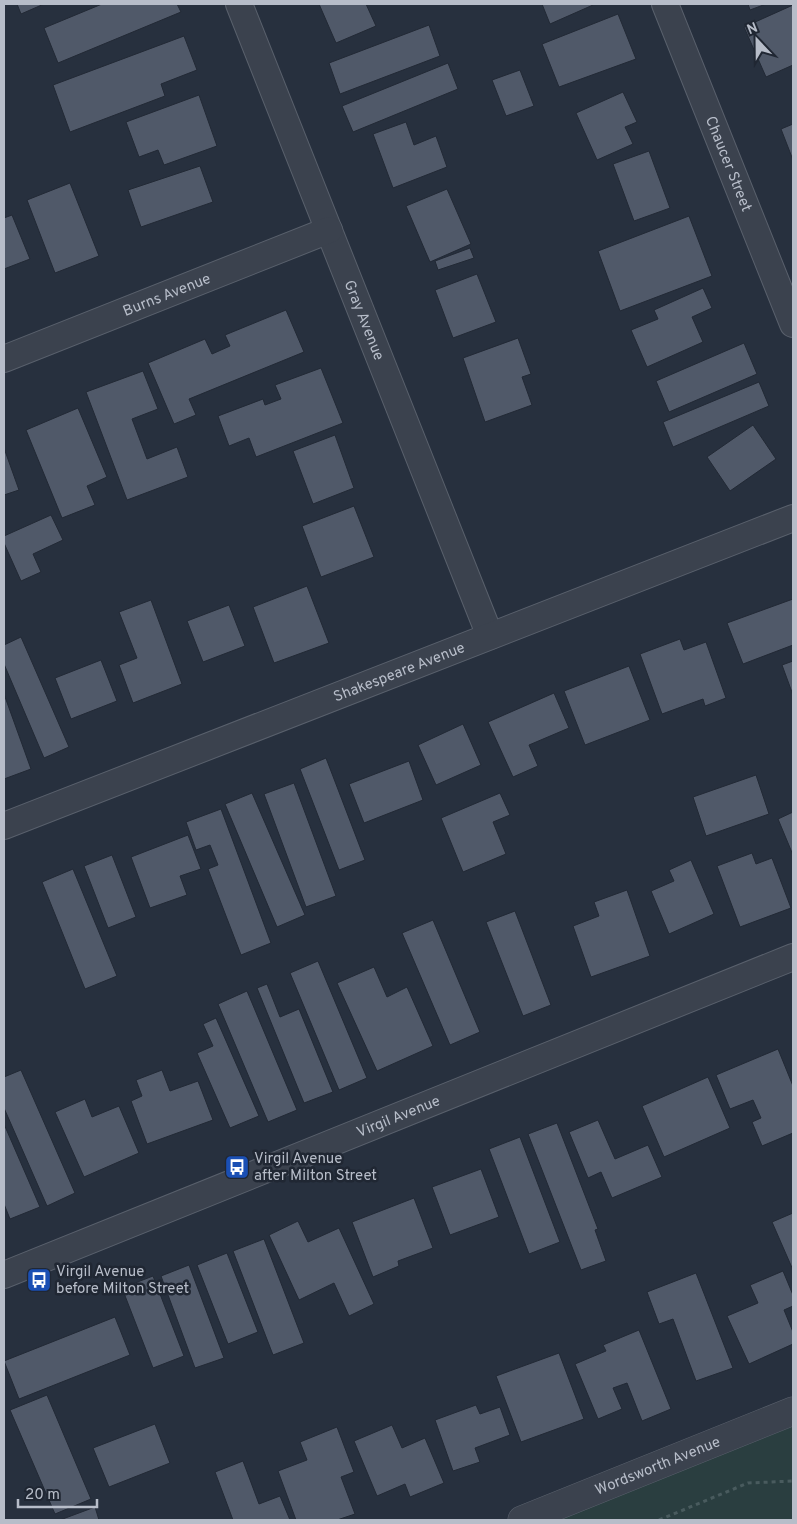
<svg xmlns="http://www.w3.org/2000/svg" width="797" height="1524" font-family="Overpass,sans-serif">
<rect width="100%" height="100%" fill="#27303e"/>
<path fill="#2a3e40" d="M793,1411v109h-271z"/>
<g fill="#505969" stroke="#222935">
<path d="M17,4h27l-23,10z"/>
<path d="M102,4h75l4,8 -123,51 -14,-35z"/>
<path d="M319,4h47l10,22 -40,17z"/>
<path d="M542,4h51v1l-43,19z"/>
<path d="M748,4h18l-16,6z"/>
<path d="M793,5v60l-27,12 -22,-50z"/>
<path d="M618,14l18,45 -77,28 -17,-43z"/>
<path d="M429,25l11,31 -100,38 -11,-31z"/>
<path d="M184,36l13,34 -36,14 4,12 -95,36 -17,-47z"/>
<path d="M448,63l10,26 -105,43 -11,-26z"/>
<path d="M520,70l14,36 -28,10 -14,-36z"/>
<path d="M623,92l14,30 -12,5 8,17 -36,16 -21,-47z"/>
<path d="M199,95l18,51 -53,19 -6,-15 -19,7 -13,-35z"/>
<path d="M406,122l8,23 22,-9 11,31 -54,21 -20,-54z"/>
<path d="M793,124v36l-12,-31z"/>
<path d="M649,151l21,57 -36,13 -21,-57z"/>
<path d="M200,166l13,36 -72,25 -13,-37z"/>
<path d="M70,183l29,73 -44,17 -28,-73z"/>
<path d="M447,189l24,55 -41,18 -24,-56z"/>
<path d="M12,215l18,44 -26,10v-51z"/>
<path d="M689,216l23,60 -92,35 -22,-60z"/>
<path d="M470,248l4,10 -36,12 -3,-9z"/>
<path d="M477,274l19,48 -43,16 -18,-48z"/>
<path d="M703,288l9,20 -20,9 11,25 -56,25 -16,-37 27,-11 -4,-9z"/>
<path d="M286,310l18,42 -115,47 7,16 -22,9 -26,-61 57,-24 7,15 18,-8 -5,-11z"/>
<path d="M518,338l13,36 -9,3 10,28 -47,17 -22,-64z"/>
<path d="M744,343l13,31 -88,38 -13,-31z"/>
<path d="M321,368l22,55 -87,34 -7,-19 -20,8 -11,-30 45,-17 2,6 16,-6 -6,-14z"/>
<path d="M143,371l15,38 -26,10 15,40 30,-12 11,30 -61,23 -41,-108z"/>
<path d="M759,382l10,24 -96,41 -10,-25z"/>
<path d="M78,408l29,69 -20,9 8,19 -33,13 -36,-88z"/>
<path d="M753,425l23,34 -46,32 -23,-34z"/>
<path d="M335,435l19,53 -41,16 -20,-53z"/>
<path d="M4,448l15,42 -15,5z"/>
<path d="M354,506l20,51 -53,20 -19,-51z"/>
<path d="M51,515l12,25 -30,14 8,18 -20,9 -17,-38v-7z"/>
<path d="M307,586l22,57 -55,20 -21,-56z"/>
<path d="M793,599v46l-50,19 -16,-41z"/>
<path d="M151,600l31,84 -49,19 -14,-38 18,-7 -18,-46z"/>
<path d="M229,605l16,41 -42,16 -16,-41z"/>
<path d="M21,637l48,110 -25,11 -40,-94v-19z"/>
<path d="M680,639l4,11 22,-8 20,56 -21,8 -2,-7 -41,15 -22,-60z"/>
<path d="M101,660l16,41 -46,18 -16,-41z"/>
<path d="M793,661v34l-11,-30z"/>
<path d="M629,666l21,54 -65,25 -21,-54z"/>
<path d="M554,693l15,35 -40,17 9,21 -25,11 -25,-55z"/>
<path d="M4,694l27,75 -27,10z"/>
<path d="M463,724l18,41 -45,20 -18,-40z"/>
<path d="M326,758l39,102 -26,10 -39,-101z"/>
<path d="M409,761l14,39 -59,23 -15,-39z"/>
<path d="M756,775l13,39 -63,22 -13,-39z"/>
<path d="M294,783l42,113 -30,11 -42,-113z"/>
<path d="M252,793l53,122 -28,12 -52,-123z"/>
<path d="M500,793l10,22 -17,7 13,32 -43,18 -22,-54z"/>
<path d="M221,809l50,134 -30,12 -33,-86 10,-4 -8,-20 -14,5 -10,-28z"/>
<path d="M793,812v43l-15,-36z"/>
<path d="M188,835l13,34 -21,7 7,19 -37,13 -19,-51z"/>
<path d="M752,853l4,11 16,-6 19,50 -51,19 -23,-61z"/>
<path d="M112,855l24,62 -28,11 -24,-62z"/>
<path d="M691,860l23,54 -45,20 -18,-43 23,-10 -5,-11z"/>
<path d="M73,869l44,107 -32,13 -43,-107z"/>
<path d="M627,890l23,66 -59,21 -18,-51 26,-10 -5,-14z"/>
<path d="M515,911l36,94 -28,11 -37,-94z"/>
<path d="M433,920l47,112 -30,13 -48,-112z"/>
<path d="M318,961l49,117 -28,12 -49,-117z"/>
<path d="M374,967l13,30 20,-10 26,59 -56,25 -40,-88z"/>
<path d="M267,984l13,33 19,-8 34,83 -29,11 -47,-115z"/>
<path d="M247,991l50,119 -29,12 -50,-118z"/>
<path d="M216,1018l43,98 -29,12 -33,-75 16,-7 -10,-22z"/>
<path d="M778,1049l15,37v47l-31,13 -10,-24 9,-4 -8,-18 -23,9 -14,-34z"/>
<path d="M21,1070l54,123 -28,13 -43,-98v-31z"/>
<path d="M162,1070l8,21 28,-10 15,39 -66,24 -16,-43 11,-5 -6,-16z"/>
<path d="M708,1077l22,51 -66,29 -22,-51z"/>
<path d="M85,1099l7,18 27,-11 20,47 -55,24 -29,-65z"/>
<path d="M598,1120l17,39 33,-14 14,32 -50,21 -11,-26 -13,6 -19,-46z"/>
<path d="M557,1123l41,106 -3,1 11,31 -25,9 -53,-136z"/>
<path d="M4,1124l36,83 -30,12 -6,-15z"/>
<path d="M520,1137l40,105 -31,12 -40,-105z"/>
<path d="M481,1169l18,48 -49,18 -18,-48z"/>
<path d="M414,1198l19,50 -35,13 1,5 -26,11 -21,-55z"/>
<path d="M793,1213v57l-21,-48z"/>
<path d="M298,1221l10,21 31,-14 35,76 -25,12 -15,-33 -35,17 -30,-65z"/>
<path d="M264,1239l40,104 -31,12 -40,-104z"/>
<path d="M227,1253l31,79 -30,12 -31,-79z"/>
<path d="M189,1265l35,93 -29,10 -34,-92z"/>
<path d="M783,1271l10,24v11l-9,4 9,22v12l-44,20 -22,-48 31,-13 -8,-18z"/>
<path d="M696,1273l37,95 -37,13 -23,-62 -14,5 -12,-32z"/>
<path d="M153,1276l31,80 -31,12 -31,-80z"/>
<path d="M115,1317l15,38 -111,44 -15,-38z"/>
<path d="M639,1330l32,79 -29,12 -15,-38 -14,5 9,21 -24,10 -23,-55 31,-13 -3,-6z"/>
<path d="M559,1353l25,66 -63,23 -25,-66z"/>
<path d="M47,1395l44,104 -36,15 -45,-104z"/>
<path d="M476,1405l4,9 20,-7 10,28 -35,13 5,14 -27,9 -18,-51z"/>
<path d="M155,1424l15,39 -61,24 -16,-39z"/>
<path d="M392,1425l10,23 23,-10 19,45 -34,14 -5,-13 -28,12 -23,-55z"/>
<path d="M337,1427l17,45 -13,5 14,37 -18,6h-41l-18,-49 29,-11 -7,-18z"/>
<path d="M243,1461l16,43 21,-8 10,24h-57l-18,-48z"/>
<path d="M95,1507l4,13h-39z"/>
</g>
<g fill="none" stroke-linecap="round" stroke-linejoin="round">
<defs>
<g id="minor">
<path id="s1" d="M239,4l251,632"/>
<path id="s2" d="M665,4l128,320"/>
<path id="s3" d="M4,359l325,-129"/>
<path id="s4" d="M4,826l789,-308"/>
<path id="s5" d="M4,1275l789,-318"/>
</g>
<g id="tertiary">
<path id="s6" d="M522,1520l271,-109"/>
</g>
</defs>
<use href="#minor" stroke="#59606c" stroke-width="28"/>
<use href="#tertiary" stroke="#59606c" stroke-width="29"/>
<path stroke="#495b5e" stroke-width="3" stroke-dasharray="4 4" stroke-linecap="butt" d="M659,1520l89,-37 45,-2"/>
<use href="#minor" stroke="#3b424e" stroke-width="26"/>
<use href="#tertiary" stroke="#3b424e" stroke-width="28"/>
</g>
<defs>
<symbol id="bus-square" viewBox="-11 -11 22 22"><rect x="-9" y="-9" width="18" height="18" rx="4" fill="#1a4fb4" stroke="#202733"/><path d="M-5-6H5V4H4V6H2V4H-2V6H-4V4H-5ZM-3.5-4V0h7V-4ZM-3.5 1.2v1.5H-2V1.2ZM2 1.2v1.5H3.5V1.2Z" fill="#fff"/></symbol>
</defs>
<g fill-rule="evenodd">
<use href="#bus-square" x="223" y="1153" width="28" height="28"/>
<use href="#bus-square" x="25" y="1266" width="28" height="28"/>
</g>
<g text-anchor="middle" stroke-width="5" stroke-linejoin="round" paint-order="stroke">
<g font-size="15" fill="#b7bdc9" stroke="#202733">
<text dy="5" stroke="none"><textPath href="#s2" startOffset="172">Chaucer Street</textPath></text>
<text dy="5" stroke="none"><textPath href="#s3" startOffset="175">Burns Avenue</textPath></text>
<text dy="5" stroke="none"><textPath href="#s1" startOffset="340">Gray Avenue</textPath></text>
<text dy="5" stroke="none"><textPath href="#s4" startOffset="424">Shakespeare Avenue</textPath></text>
<text dy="5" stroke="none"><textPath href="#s5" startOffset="425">Virgil Avenue</textPath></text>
<text dy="5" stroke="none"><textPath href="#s6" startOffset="146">Wordsworth Avenue</textPath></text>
</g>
<g font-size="15" fill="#b7bdc9" stroke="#202733" text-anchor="start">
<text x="254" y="1163">Virgil Avenue<tspan x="254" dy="17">after Milton Street</tspan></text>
<text x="56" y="1276">Virgil Avenue<tspan x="56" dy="17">before Milton Street</tspan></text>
</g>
</g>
<rect width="797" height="1524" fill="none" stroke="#b7bdc9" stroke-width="10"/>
<g transform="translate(757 40) rotate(338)" stroke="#202733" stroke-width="4" paint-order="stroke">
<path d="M0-4L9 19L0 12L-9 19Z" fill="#b7bdc9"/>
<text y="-8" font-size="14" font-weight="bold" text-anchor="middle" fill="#b7bdc9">N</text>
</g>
<path d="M18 1499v8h79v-8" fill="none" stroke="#b7bdc9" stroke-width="2.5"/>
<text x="25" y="1499" font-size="15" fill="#b7bdc9" stroke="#202733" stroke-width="4" paint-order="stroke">20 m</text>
</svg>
